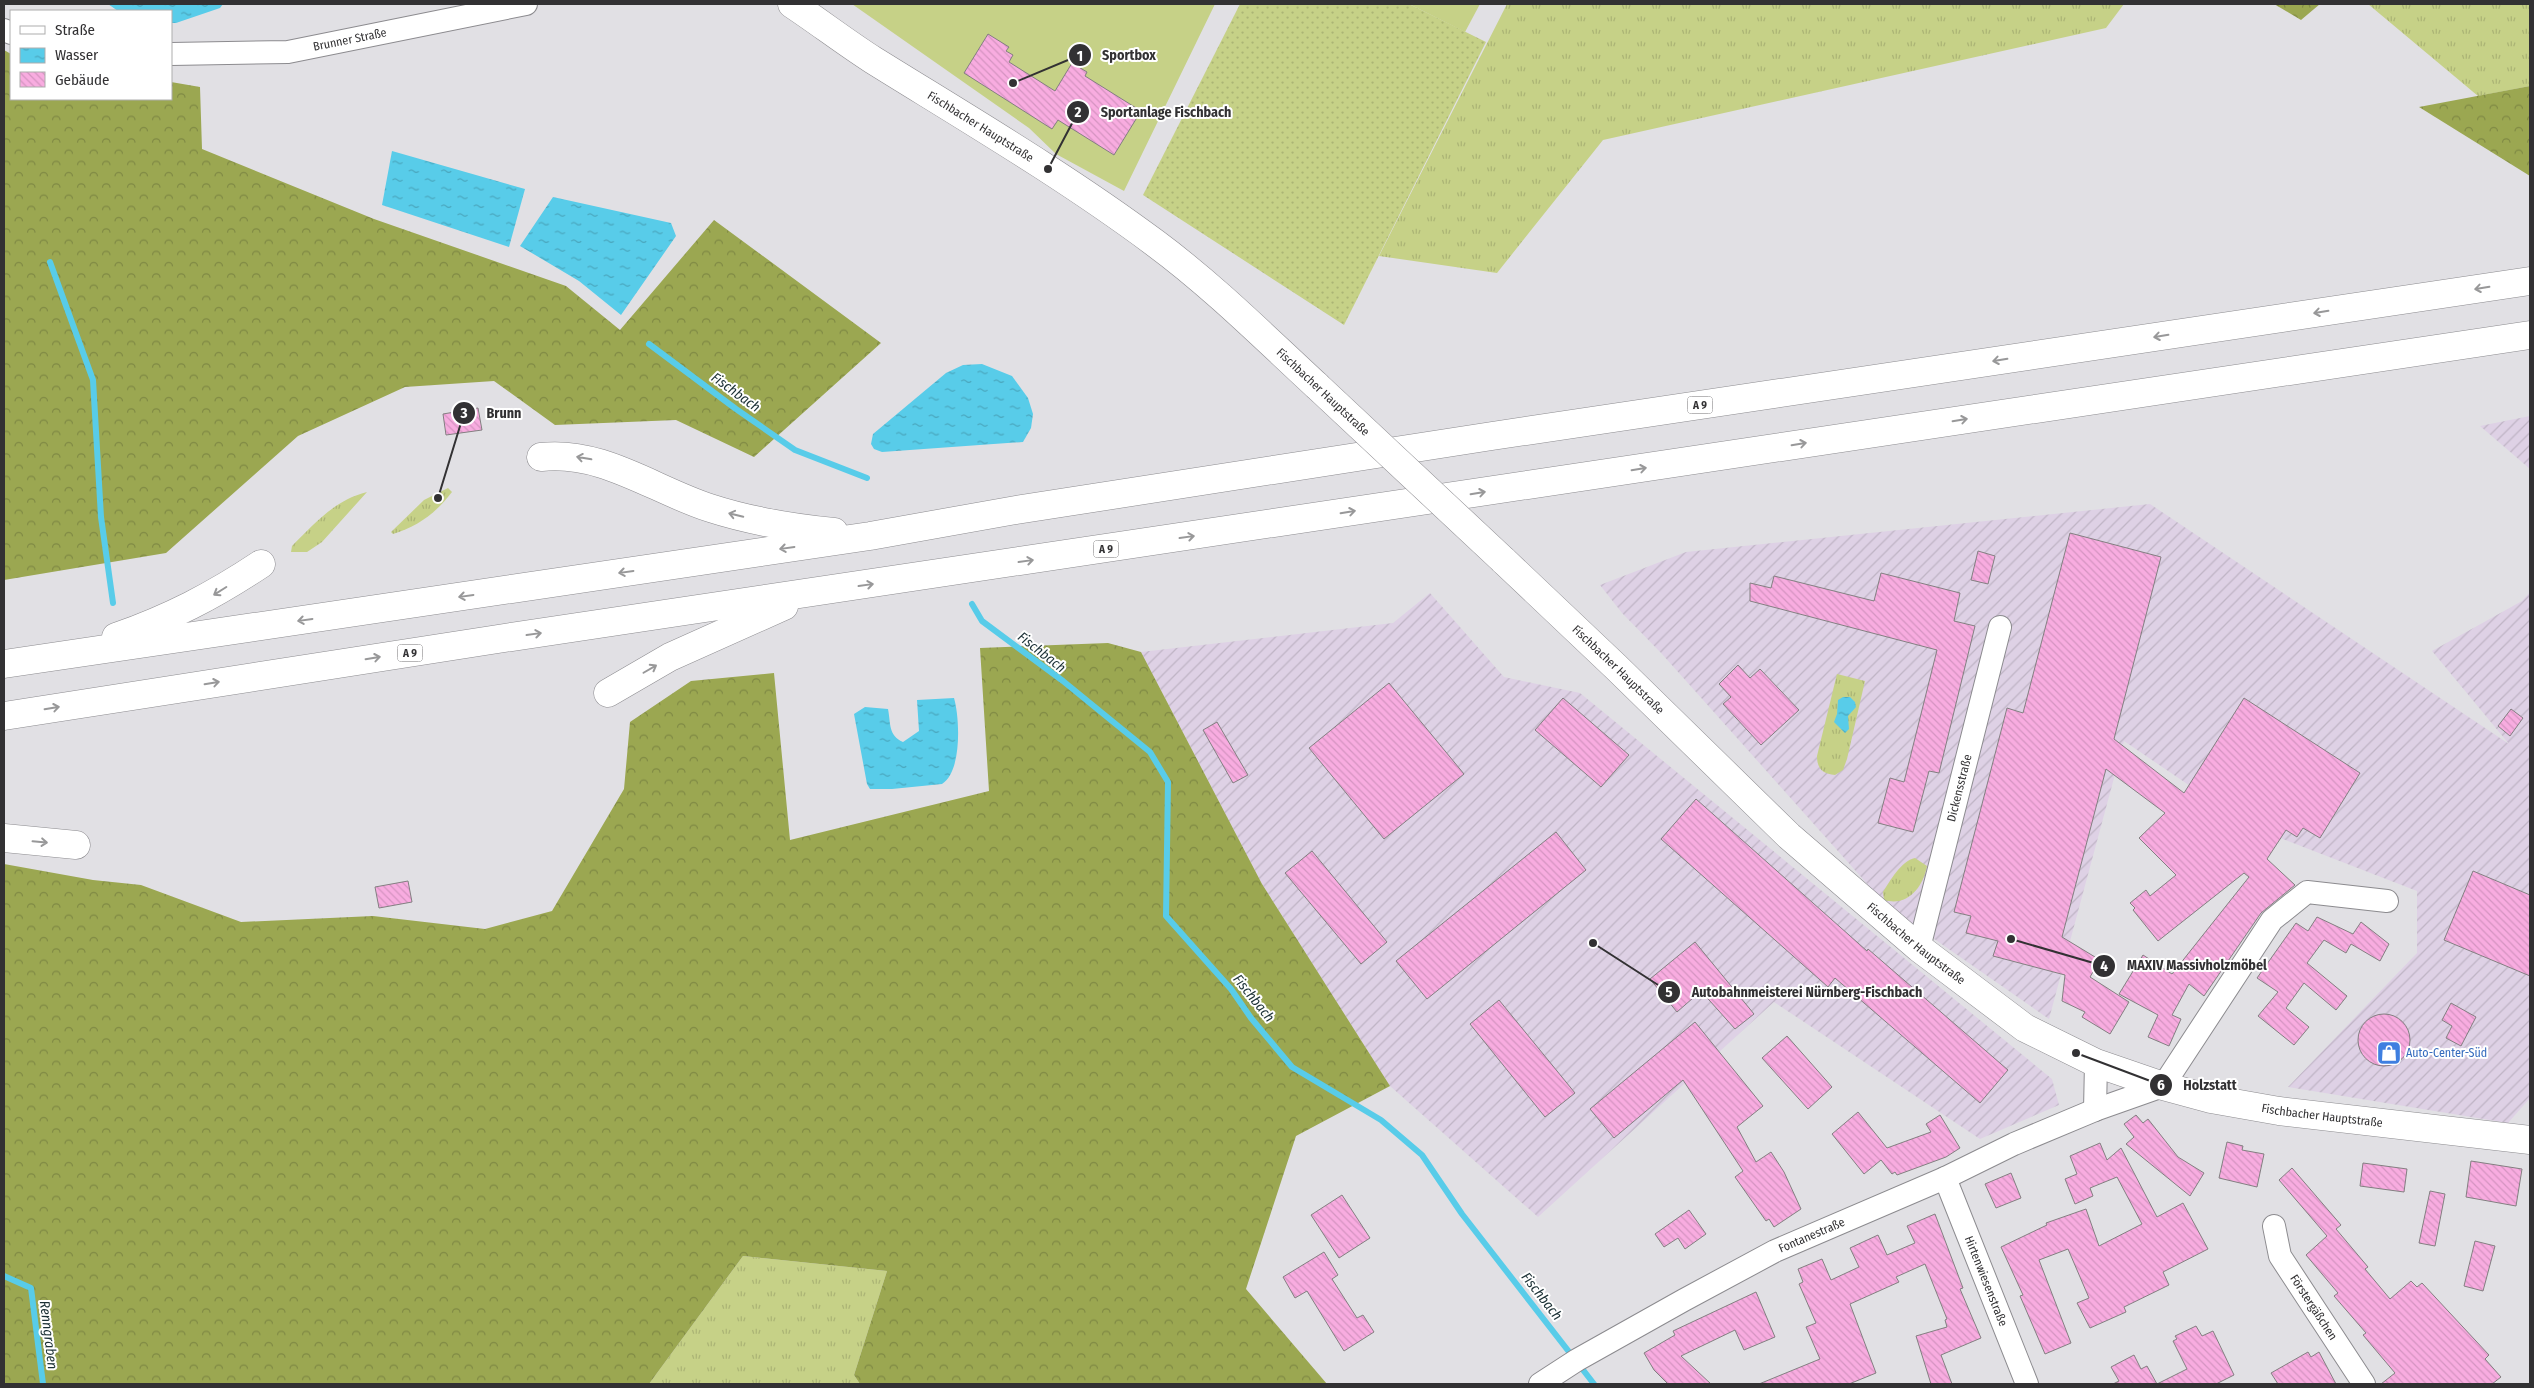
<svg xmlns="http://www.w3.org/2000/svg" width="2534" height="1388" font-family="'Fira Sans Condensed',sans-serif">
<defs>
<pattern id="industrial-furrows" width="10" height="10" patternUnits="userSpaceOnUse" patternTransform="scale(1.25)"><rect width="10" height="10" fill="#ded1e5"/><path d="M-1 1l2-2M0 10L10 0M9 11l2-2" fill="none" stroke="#bfb4c5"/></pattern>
<pattern id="grass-tufts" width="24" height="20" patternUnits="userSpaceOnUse" patternTransform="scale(1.25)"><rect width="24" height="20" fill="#c6d187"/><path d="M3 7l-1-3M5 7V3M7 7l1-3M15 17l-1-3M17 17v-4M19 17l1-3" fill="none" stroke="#abb475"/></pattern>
<pattern id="forest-crowns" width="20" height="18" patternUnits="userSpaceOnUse" patternTransform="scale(1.25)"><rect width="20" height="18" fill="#9ba751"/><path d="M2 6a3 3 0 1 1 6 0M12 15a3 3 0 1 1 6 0" fill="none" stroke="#7f8944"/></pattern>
<pattern id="garden-dots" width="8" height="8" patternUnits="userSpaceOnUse" patternTransform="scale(1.25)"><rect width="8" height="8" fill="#c6d187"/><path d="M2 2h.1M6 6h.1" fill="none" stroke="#abb475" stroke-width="1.8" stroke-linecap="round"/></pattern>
<pattern id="water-ripples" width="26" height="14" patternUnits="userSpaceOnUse" patternTransform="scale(1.25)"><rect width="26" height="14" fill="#58cce9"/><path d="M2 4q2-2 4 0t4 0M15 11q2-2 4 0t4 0" fill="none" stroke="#49a6bd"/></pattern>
<pattern id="building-back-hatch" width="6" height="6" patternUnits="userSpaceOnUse" patternTransform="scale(1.25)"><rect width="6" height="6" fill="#f8ace0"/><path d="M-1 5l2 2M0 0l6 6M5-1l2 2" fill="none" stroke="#d594c1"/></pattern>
</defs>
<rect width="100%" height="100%" fill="#e1e0e4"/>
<g fill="url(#industrial-furrows)">
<path d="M2530,416v53l-50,-43z"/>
<path d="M2150,504l359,240 -77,-93 90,-50 8,-9v506l-22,25 -220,-36 129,-134v-62l-168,-65 -125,-85 -75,278 -162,-113 -225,-252 -40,-41 -22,-28 86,-33z"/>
<path d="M1430,593l74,84 76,16 472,386 7,26 -79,34 -206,-137 -236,215 -148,-131 -128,-202 -121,-232 252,-29z"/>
</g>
<g fill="url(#grass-tufts)">
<path d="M1507,4h617l-18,24 -503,112 -106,133 -118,-17z"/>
<path d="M2368,4h162v82l-52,10z"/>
<path d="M448,488l4,4c-17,22 -34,34 -59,42l-2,-2 33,-32z"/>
<path d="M367,492l-45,50 -15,10h-16l1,-6c23,-23 43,-46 75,-54z"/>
<path d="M1837,674l28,7 -18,78 -4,11 -8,5c-12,-1 -18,-6 -18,-19z"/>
<path d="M1915,858l12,8c-4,21 -19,41 -43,34l-1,-8c7,-11 18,-31 32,-34z"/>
<path d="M743,1256l144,15 -33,104 6,9h-211z"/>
</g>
<g fill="url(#forest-crowns)">
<path d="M2274,4h46l-19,16z"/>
<path d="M4,50l7,4v45h160v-17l29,5 2,62 172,70 192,67 54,44 94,-110 167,123 -127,114 -78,-37 -121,5 -61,-44 -89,6 -107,49 -132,117 -162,27z"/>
<path d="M2530,86v90l-111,-69z"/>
<path d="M1108,643l33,9 121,232 128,202 -94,50 -50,153 81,95h-467l-6,-9 33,-104 -144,-15 -94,128h-645v-520l89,16 48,5 100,37 132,-6 112,13 67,-18 72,-122 6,-67 61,-41 83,-8 16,167 199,-49 -9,-143z"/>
</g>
<path fill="url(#garden-dots)" d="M1240,4h169l77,38 -142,283 -201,-130z"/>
<g fill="#c6d187">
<path d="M852,4h363l-91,187 -68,-37 -27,-26z"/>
<path d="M1409,4h71l-15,28z"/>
</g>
<g fill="url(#water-ripples)">
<path d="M108,4h115l-3,4 -44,15h-5v-12h-53z"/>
<path d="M392,151l133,38 -16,58 -127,-42z"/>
<path d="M553,197l118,26 5,13 -55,79 -42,-34 -59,-35z"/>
<path d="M982,364l30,12 16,22 5,16 -2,14 -8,14 -141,10 -8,-3 -3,-5 2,-10 73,-61 17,-8z"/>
<path d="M1843,697h7l5,5 1,5 -8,9 1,13 -4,4 -11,-11 3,-8 1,-14z"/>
<path d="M954,698c6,20 8,74 -12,86l-50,5h-22l-3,-5 -13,-70 11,-7 23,2c3,15 0,26 15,33l16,-11 -2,-31z"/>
</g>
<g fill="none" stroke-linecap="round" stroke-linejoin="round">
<g stroke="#58cce9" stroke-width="6">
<path d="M50,262l43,118 8,137 12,86"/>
<path d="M649,344l87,65 59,41 72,28"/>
<path d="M972,604l10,17 81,60 87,71 18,30 -2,134 65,73 20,29 41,49 89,53 41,35 40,59 132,170"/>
<path d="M4,1276l27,12 12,96"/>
</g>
</g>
<g fill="url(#building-back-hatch)" stroke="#837f81">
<path d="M988,34l21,13 -3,4 7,4 -4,7 46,29 17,-28 15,9 -2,4 56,35 -27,44 -56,-35 -6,9 -88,-56z"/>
<path d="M478,408l4,22 -36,5 -3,-21z"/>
<path d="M2070,533l91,24 -47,182 70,54 60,-95 116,75 -40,65 -17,-10 -6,9 -11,-7 -19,29 28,26 -34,28 -57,83 -15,-12 -17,31 9,4 -12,27 -21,-9 10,-22 -39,-21 24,-39 29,19 77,-97 -5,-4 -86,68 -25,-31 2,-2 -5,-5 16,-13 4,6 26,-21 -37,-37 26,-25 -59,-44 -44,168 38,23 -10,17 39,25 -19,32 -28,-17 3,-5 -23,-11 3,-26 -72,-19 5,-15 -32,-8 5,-17 -17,-4 53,-204 16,5z"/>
<path d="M1978,551l17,5 -7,28 -17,-4z"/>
<path d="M1881,573l79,20 -6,28 21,5 -36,147 -10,-2 -16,61 -35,-9 12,-45 14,4 33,-132 -187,-49v-18l21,5 3,-12 100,25z"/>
<path d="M1738,665l12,13 10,-9 39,41 -38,35 -38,-41 8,-7 -12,-13z"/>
<path d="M1389,683l75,91 -80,65 -75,-91z"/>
<path d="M1563,698l66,57 -28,32 -66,-57z"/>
<path d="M2511,709l12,9 -13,18 -12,-10z"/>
<path d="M1217,722l31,53 -15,8 -30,-53z"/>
<path d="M1696,799l171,152 1,-2 140,121 -28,33 -145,-125 -7,9 -167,-148z"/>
<path d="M1556,832l30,38 -159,129 -31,-38z"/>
<path d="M1312,851l75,91 -26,22 -76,-91z"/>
<path d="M2473,871l57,24v81l-86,-36z"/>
<path d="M408,881l4,21 -33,6 -4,-21z"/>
<path d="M2317,917l36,17 8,-12 28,22 -9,17 -29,-17 -5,9 -22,-13 -17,23 40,33 -11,14 -32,-27 -18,25 23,19 -15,18 -36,-29 20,-24 -21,-14 39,-55 12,8z"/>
<path d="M1695,942l59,72 -19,15 -34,-38 -24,21 -27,-33z"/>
<path d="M1499,1000l76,93 -30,24 -75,-93z"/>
<path d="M2451,1003l25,14 -15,29 -15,-8 6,-12 -10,-6z"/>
<circle cx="2384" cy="1040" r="26"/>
<path d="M1695,1022l68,84 -26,21 19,35 15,-10 13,20 17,37 -27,18 -5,-8 -3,2 -31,-44 8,-6 -60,-91 -69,58 -24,-29z"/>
<path d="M1787,1036l45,51 -24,22 -46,-51z"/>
<path d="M1858,1112l29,36 44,-16 -5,-8 14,-9 20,33 -14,9 -49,18 -2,-3 -3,2 -11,-14 -17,14 -32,-40z"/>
<path d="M2136,1115l7,8 5,-4 30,38 26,16 -14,23 -64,-52 8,-7 -10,-13z"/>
<path d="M2227,1142l16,4 -1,4 22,4 -7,33 -38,-9z"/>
<path d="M2100,1143l7,17 14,-12 36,69 26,-14 25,46 -45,23 6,13 -45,22 2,5 -36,16 -13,-25 12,-5 -21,-49 -29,11 32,83 -26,11 -25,-58 3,-1 -22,-48 46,-22 -1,-2 40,-14 13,37 43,-22 -25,-47 -27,11 3,8 -18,8 -10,-25 12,-5 -7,-18z"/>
<path d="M2471,1161l51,8 -6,37 -50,-9z"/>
<path d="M2363,1163l44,6 -3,23 -44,-6z"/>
<path d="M2292,1168l49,57 -5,4 32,38 -3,2 25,30 21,-18 6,6 5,-4 67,72 -4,4 16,18 -9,7h-111l14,-11 -32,-38 3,-2 -32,-37 4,-3 -32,-38 21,-19 -48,-56z"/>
<path d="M2011,1173l10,25 -25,10 -11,-24z"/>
<path d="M2430,1191l15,3 -10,52 -16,-3z"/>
<path d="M1342,1195l28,43 -31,20 -28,-43z"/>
<path d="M1689,1210l17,24 -21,15 -7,-11 -14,9 -9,-13z"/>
<path d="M1935,1214l28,74 -3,1 21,49 -40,17 11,29h-21l-15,-48 31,-9 -2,-7 2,-1 -22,-55 -29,13 3,5 -49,22 26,69 -27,11h-90l61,-25 -14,-32 10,-4 -17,-39 4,-2 -5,-13 24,-10 9,21 28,-13 -9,-19 28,-13 9,20 28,-12 -8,-17z"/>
<path d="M2475,1241l20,5 -12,45 -19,-5z"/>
<path d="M1324,1252l14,23 -6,4 25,39 6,-3 11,17 -30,19 -37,-60 -12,7 -12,-21z"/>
<path d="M1756,1292l19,45 -31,13 -9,-20 -54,26 30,28h-43l-14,-14 -10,-17 31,-18 -2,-4z"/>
<path d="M2196,1326l6,10 11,-5 21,44 -18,9h-103l6,-3 -8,-14 23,-12 7,14 6,-3 10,18 30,-15 -14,-28 4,-2 -2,-3z"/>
<path d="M2308,1352l3,5 8,-5 17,32h-58l-7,-11z"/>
</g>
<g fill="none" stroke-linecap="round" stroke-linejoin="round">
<defs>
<g id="minor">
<path d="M4,30l7,3"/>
<path id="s1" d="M171,54l117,-2 238,-48"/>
<path id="s2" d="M1919,948l81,-321"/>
<path d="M2095,1110l1,-47"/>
<path id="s3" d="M1945,1178l82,206"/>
<path id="s4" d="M2274,1226l6,30 84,128"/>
<path id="s5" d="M1540,1384l37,-24 107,-60 91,-49 170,-73 69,-34 81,-34 68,-24 109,-166 35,-28 80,9"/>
</g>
<g id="major">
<path id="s6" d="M792,4c27,18 53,38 81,56 95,59 192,116 282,183 58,43 109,94 162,143"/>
<path id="s7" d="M1503,560l113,107 173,169 130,112 106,80 71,35 67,23 48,13 68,12 251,29"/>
</g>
<g id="highway">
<path d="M541,457c61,-7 113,33 169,51 40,13 83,20 124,24"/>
<path d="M116,637c54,-19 97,-41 145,-73"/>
<path d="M4,664l866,-128 146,-26 476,-74 1038,-155"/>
<path d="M608,693l62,-36 114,-51"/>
<path d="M4,716l494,-77 2032,-304"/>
<path d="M4,838l72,7"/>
</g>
</defs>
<use href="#minor" stroke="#8c8b8f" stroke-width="24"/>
<use href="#major" stroke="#8c8b8f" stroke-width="29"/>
<use href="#highway" stroke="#8c8b8f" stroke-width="29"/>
<use href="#minor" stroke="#fff" stroke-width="22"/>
<use href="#major" stroke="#fff" stroke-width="28"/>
<use href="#highway" stroke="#fff" stroke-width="28"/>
<defs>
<path id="major-bridge" d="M1317,386l186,174"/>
</defs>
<use href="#major-bridge" stroke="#8c8b8f" stroke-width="29" stroke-linecap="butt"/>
<use href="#major-bridge" stroke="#fff" stroke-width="28"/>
</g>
<defs><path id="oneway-shaft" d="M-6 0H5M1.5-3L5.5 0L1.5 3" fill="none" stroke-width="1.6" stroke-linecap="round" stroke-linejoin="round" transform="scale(1.25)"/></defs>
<g stroke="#989899">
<use href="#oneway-shaft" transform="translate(2482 288) rotate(171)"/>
<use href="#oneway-shaft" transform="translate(2321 312) rotate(171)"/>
<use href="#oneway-shaft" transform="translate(2161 336) rotate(171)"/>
<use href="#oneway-shaft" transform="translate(2000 360) rotate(171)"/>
<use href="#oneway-shaft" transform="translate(1960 420) rotate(-9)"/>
<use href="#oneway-shaft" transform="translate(1799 444) rotate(-9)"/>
<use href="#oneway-shaft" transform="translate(584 458) rotate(-170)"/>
<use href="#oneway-shaft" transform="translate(1639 469) rotate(-9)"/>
<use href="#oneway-shaft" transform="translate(1478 493) rotate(-9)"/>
<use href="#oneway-shaft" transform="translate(1348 512) rotate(-9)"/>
<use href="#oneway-shaft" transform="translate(736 515) rotate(-166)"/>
<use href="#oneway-shaft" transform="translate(1187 537) rotate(-8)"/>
<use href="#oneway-shaft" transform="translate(787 548) rotate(172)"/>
<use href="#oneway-shaft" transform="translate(1026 561) rotate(-8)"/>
<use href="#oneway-shaft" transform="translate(626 572) rotate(172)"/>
<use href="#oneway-shaft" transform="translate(866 585) rotate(-8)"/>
<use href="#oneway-shaft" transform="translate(220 591) rotate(148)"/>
<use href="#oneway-shaft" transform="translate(466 596) rotate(172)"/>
<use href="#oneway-shaft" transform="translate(305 620) rotate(172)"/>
<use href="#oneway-shaft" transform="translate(534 634) rotate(-8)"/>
<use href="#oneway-shaft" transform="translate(373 658) rotate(-9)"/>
<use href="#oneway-shaft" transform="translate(650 669) rotate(-30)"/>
<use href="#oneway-shaft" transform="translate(212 683) rotate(-9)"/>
<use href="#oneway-shaft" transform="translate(52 708) rotate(-9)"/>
<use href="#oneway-shaft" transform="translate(40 842) rotate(5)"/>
</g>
<defs>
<symbol id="shop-square" viewBox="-11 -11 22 22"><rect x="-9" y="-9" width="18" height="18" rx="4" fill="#3f7fe0" stroke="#fff"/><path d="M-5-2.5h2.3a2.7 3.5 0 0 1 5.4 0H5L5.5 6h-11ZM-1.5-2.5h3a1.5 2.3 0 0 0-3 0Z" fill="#fff"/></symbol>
</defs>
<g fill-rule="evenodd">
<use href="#shop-square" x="2375" y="1039" width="28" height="28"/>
</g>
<g text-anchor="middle" stroke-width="4" stroke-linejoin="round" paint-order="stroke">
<g fill="#fff" stroke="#706f70" stroke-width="1">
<rect x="1687.5" y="396.5" width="25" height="17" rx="4"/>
<rect x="1093.5" y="540.5" width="25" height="17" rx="4"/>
<rect x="397.5" y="644.5" width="25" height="17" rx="4"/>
</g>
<g font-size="11" font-weight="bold" fill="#323133">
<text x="1700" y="409">A 9</text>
<text x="1106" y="553">A 9</text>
<text x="410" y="657">A 9</text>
</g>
<g font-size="12" fill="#323133" stroke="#fff">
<text dy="4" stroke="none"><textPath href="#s1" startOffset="180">Brunner Straße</textPath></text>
<text dy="4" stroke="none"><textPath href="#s6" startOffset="225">Fischbacher Hauptstraße</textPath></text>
<text transform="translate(1323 392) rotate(43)" y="4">Fischbacher Hauptstraße</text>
<text dy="4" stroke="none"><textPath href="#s7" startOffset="159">Fischbacher Hauptstraße</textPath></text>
<text dy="4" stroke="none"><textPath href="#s2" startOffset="165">Dickensstraße</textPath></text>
<text dy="4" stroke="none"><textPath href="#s7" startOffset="564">Fischbacher Hauptstraße</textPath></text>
<text dy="4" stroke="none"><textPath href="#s7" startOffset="1014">Fischbacher Hauptstraße</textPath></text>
<text dy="4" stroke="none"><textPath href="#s5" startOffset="310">Fontanestraße</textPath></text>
<text dy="4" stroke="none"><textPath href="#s3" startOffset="111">Hirtenwiesenstraße</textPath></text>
<text dy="4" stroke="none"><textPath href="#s4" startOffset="92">Förstergäßchen</textPath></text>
</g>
<g font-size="12" fill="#366cbe" stroke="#fff" text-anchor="start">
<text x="2406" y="1057">Auto-Center-Süd</text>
</g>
<g font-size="14" font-style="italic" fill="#1b3035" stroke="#fff">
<text transform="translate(736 392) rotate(36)" y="5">Fischbach</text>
<text transform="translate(1042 652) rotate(38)" y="5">Fischbach</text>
<text transform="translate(1254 998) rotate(51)" y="5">Fischbach</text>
<text transform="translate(1542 1296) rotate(52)" y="5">Fischbach</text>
<text transform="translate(49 1335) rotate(83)" y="5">Renngraben</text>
</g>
</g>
<path fill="none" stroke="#323133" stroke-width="2" d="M1013 83L1080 55M1048 169L1078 112M438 498L464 413M2011 939L2104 966M1593 943L1669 992M2076 1053L2161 1085"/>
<g fill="#323133" stroke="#fff" stroke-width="2">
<circle cx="1013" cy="83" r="5"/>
<circle cx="1048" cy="169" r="5"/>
<circle cx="438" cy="498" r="5"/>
<circle cx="2011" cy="939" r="5"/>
<circle cx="1593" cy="943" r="5"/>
<circle cx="2076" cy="1053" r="5"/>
<circle cx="1080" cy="55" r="12"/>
<circle cx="1078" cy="112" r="12"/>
<circle cx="464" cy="413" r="12"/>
<circle cx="2104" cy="966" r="12"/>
<circle cx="1669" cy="992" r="12"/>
<circle cx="2161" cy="1085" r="12"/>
</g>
<g font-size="15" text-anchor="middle" font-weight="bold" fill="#fff">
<text x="1080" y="61">1</text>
<text x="1078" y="117">2</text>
<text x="464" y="418">3</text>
<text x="2104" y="971">4</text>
<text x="1669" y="997">5</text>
<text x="2161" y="1090">6</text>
</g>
<g font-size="14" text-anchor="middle" font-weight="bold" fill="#323133" stroke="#fff" stroke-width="4" stroke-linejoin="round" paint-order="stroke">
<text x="1129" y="60">Sportbox</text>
<text x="1166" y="117">Sportanlage Fischbach</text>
<text x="504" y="418">Brunn</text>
<text x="2197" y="970">MAXIV Massivholzmöbel</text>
<text x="1807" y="997">Autobahnmeisterei Nürnberg-Fischbach</text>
<text x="2210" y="1090">Holzstatt</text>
</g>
<rect width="2534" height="1388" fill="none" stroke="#323133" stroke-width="10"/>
<rect x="10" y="10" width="162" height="90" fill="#ffffff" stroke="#adadad"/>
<rect x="20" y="26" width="25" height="8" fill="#ffffff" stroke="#adadad"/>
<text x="55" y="35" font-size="15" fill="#323133">Straße</text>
<rect x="20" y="48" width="25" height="15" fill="url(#water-ripples)" stroke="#adadad"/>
<text x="55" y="60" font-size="15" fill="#323133">Wasser</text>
<rect x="20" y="72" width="25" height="15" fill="url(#building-back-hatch)" stroke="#adadad"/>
<text x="55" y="85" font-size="15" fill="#323133">Gebäude</text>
</svg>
